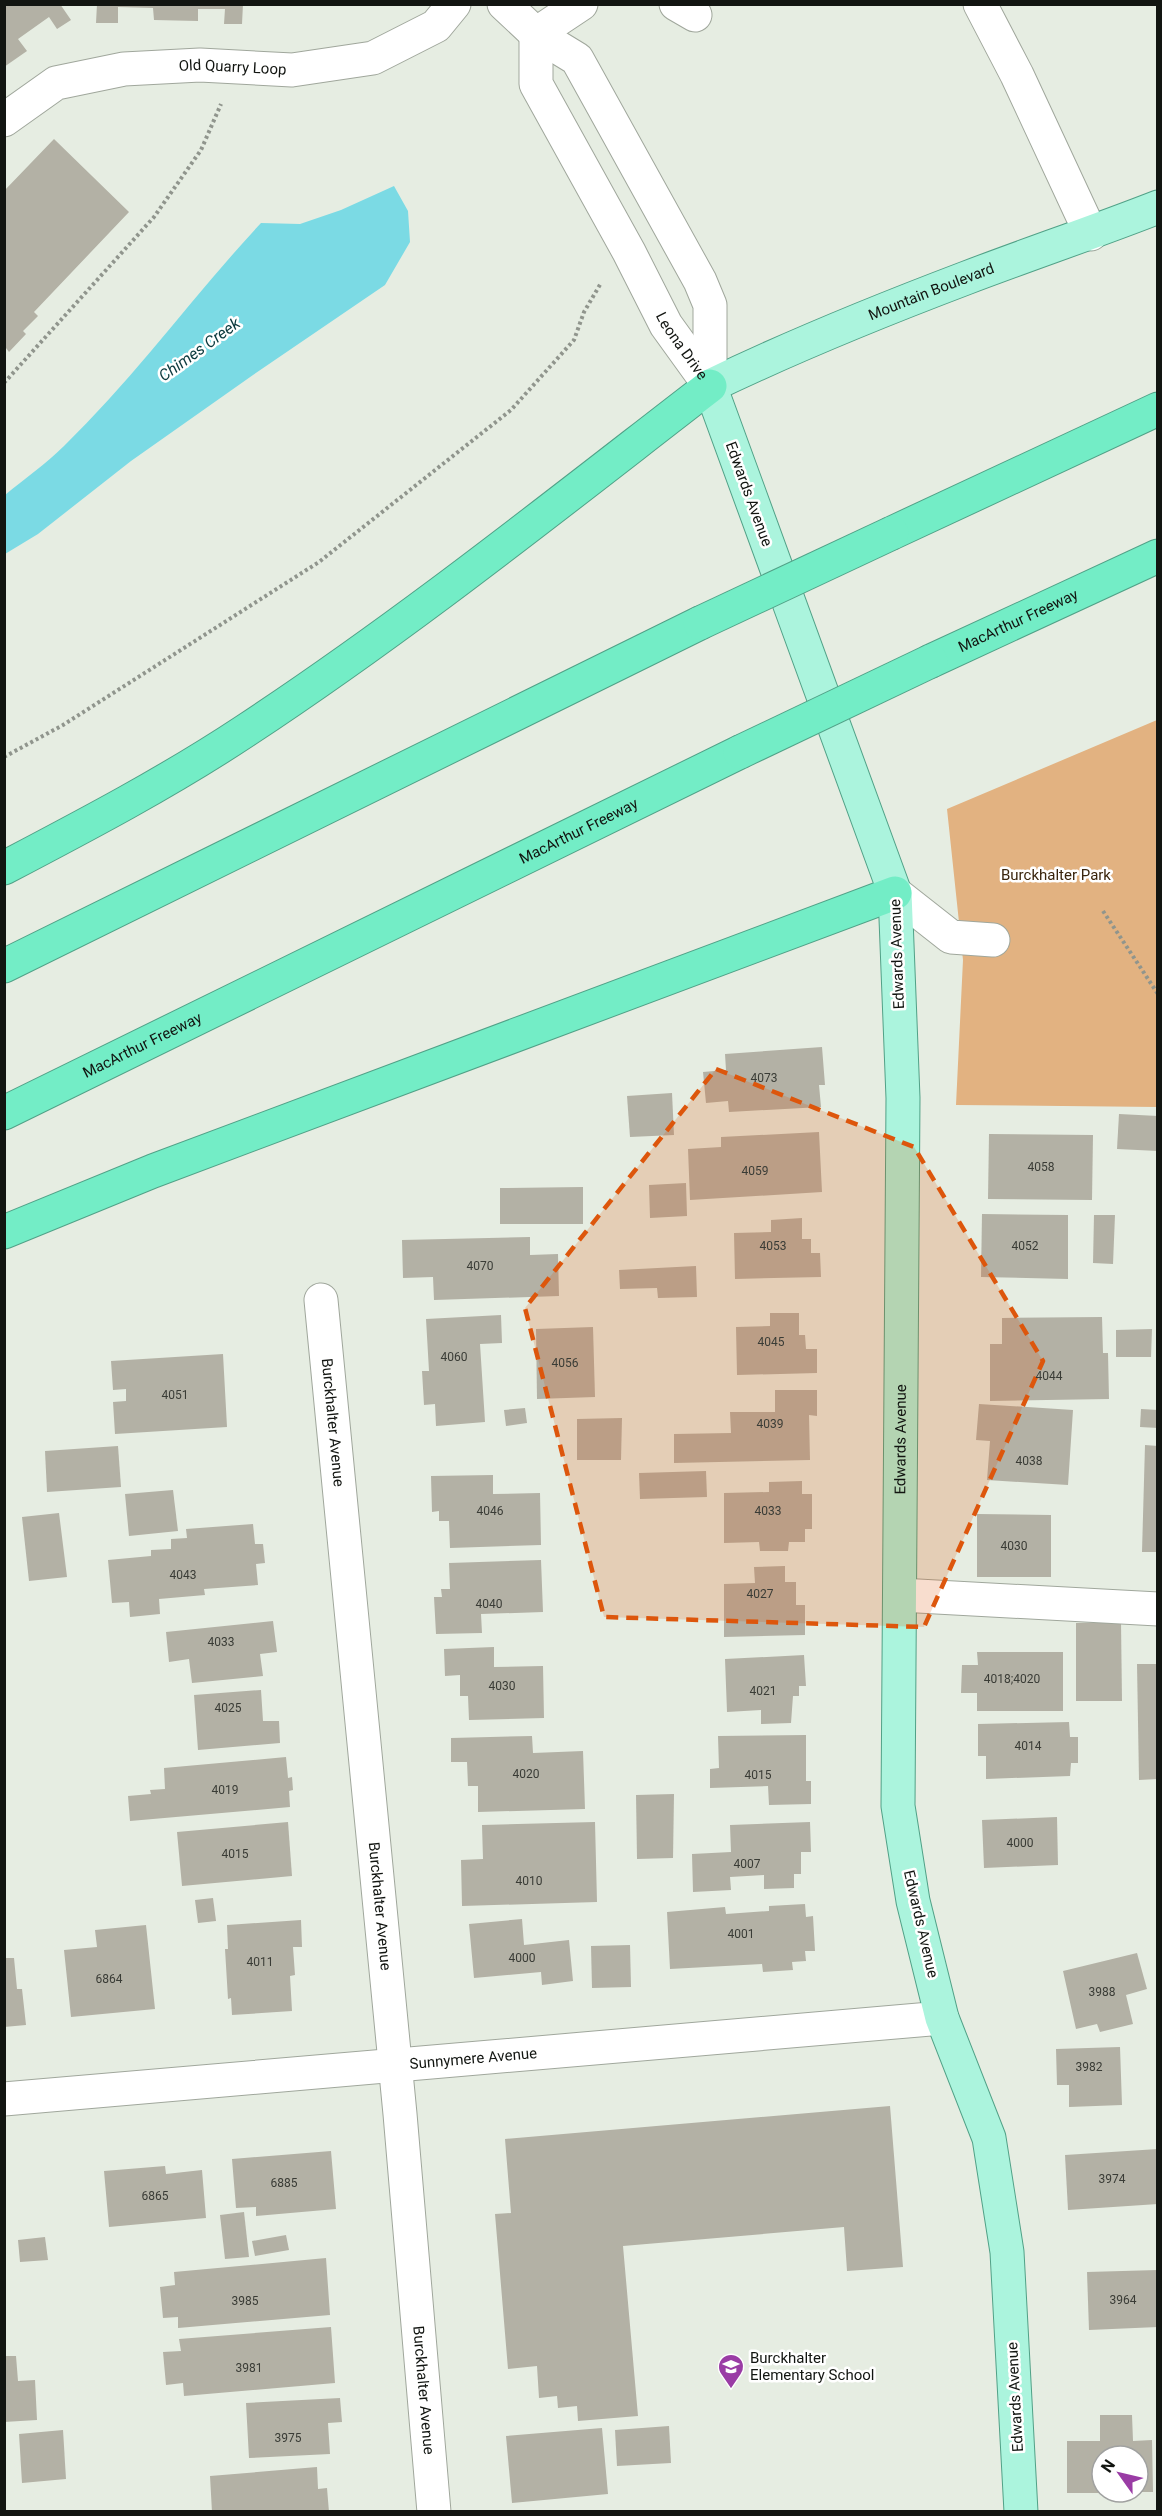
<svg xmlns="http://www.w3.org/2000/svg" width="1162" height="2516" font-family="Roboto,sans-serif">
<rect width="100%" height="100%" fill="#e6ede2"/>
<path fill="#e2b281" d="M1157,720v387l-201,-2 7,-145 -16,-151z"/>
<path fill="#7bdae4" d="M394,186l14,25 2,31 -25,43 -132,90 -122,86 -93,73 -33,20v-59c19,-16 41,-31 59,-49 71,-69 129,-150 197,-223l39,1 41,-14z"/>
<g fill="#b3b1a5">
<path d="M4,4h56l11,16 -14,9 -8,-12 -31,22 9,12 -23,16z"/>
<path d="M97,4h146l-1,20h-18l1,-15h-27v12l-44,-1 -1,-12 -35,-1v16h-22z"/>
<path d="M54,139l75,73 -95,100 4,4 -15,15 3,3 -17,18 -3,-4 -2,2v-159z"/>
<path d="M822,1047l3,38h-6l2,22 -92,5 -1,-11 -22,2 -3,-31 23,-2 -1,-16z"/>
<path d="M672,1093l2,42 -44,2 -3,-41z"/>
<path d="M1119,1114l39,2v35l-41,-2z"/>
<path d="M819,1132l3,60 -132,8 -2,-51 33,-2v-10z"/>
<path d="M989,1134l104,1 -1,65 -104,-1z"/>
<path d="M686,1183l1,33 -37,2 -1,-33z"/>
<path d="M583,1187v37h-83v-36z"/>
<path d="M982,1214l86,1v64l-87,-2z"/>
<path d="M1094,1215h21l-2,49 -20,-1z"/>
<path d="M802,1218v21h9v14h9l1,24 -86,2 -1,-46 37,-1v-12z"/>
<path d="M530,1237v18l28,-1 1,42 -125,4 -1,-23 -30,1 -1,-38z"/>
<path d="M696,1266l1,31 -39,1 -1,-10 -37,1 -1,-19z"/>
<path d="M770,1313h29v22h6l1,14h11v24l-80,2 -1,-48 34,-1z"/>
<path d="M501,1315l1,28 -22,1 5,78 -49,4 -1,-22 -11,1 -2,-34h7l-3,-52z"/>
<path d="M1102,1317l1,36h5l1,46 -119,2v-57h12v-26z"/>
<path d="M593,1327l2,70 -58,2 -1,-70z"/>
<path d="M1152,1329l-1,28h-35v-27z"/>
<path d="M223,1354l4,73 -112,7 -2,-32 13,-1v-12l-13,1 -2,-29z"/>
<path d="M775,1390h42v26l-8,-1 1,45 -136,3v-29l57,-1 -1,-21h45z"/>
<path d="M979,1404l94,6 -5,75 -81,-5 3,-39 -14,-1z"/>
<path d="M525,1408l2,15 -21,3 -2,-16z"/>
<path d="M1141,1409l17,1v18l-18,-1z"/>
<path d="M622,1418l-1,42h-44v-41z"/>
<path d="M1145,1445l13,1v106h-16z"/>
<path d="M118,1446l3,41 -74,5 -2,-41z"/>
<path d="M706,1471l1,26 -67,2 -1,-26z"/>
<path d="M493,1475v19l47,-1 1,52 -91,3 -1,-27h-10v-10l-7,1 -1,-36z"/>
<path d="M802,1481v13h10v35h-7v13h-16l-1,9h-28l-1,-9 -35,1v-50l45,-1v-10z"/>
<path d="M173,1490l5,41 -49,5 -4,-42z"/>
<path d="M59,1513l8,64 -38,4 -7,-64z"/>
<path d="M977,1514l74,1v62h-74z"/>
<path d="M253,1524l2,20h8l2,19 -9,1 2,21 -54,4 1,6 -46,4 1,15 -30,3 -1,-15 -17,1 -4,-43 43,-4v-6l20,-1v-10l16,-1 -1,-9z"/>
<path d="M541,1560l2,52 -62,2 1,19 -46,1 -2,-37h8l-1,-8h9l-1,-26z"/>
<path d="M785,1566v16h11v23h9v30l-81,2v-53l31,-1 -1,-16z"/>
<path d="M273,1621l4,31 -17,2 3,22 -71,7 -3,-24 -20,3 -3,-30z"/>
<path d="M1121,1622l1,79h-46v-78z"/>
<path d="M494,1647v20l49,-1 1,52 -75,2 -1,-24h-8v-21l-15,1 -1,-27z"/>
<path d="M977,1652h86v59h-86v-18h-16l1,-28h16z"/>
<path d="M804,1655l2,31h-7v10h-6l-2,27 -30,1v-14l-34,2 -2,-53z"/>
<path d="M1137,1664h21v115l-19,1z"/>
<path d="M261,1690l2,31h16l1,22 -82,7 -4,-55z"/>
<path d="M1069,1722l1,15h8v26h-7l-1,13 -84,3v-23h-8v-32z"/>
<path d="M806,1735v46h5v23l-42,1 -1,-19 -58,2v-19l9,-1 -1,-32z"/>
<path d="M532,1736l1,17 50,-2 2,58 -107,3v-26h-10l-1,-24h-16v-24z"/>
<path d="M286,1757l2,21 4,-1 1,13 -4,1 1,16 -160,14 -2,-25 23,-2 -1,-4 15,-1 -1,-21z"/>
<path d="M674,1794l-1,64 -36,1 -1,-64z"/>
<path d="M1057,1817l1,48 -74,3 -2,-48z"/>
<path d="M288,1822l4,54 -110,10 -5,-54z"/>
<path d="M595,1822l2,80 -135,4 -1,-46 22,-1 -1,-34z"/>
<path d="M810,1822l1,30h-10v22h-7v14l-30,1v-14l-34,2 1,13 -38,2 -1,-38 39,-2 -1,-27z"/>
<path d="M213,1898l3,23 -18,2 -3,-23z"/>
<path d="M805,1904l1,13 7,-1 2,35h-10l1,10 -14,1 1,8 -30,2 -1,-8 -92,5 -3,-57 58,-5 1,7 43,-3v-5z"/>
<path d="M522,1919l2,26 45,-5 4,41 -31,4 -1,-13 -67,6 -5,-54z"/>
<path d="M301,1920l1,27h-9l2,28 -5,1 2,35 -60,4 -1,-17 -3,1 -3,-50h3l-1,-24z"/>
<path d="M146,1925l9,84 -84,8 -7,-67 33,-3 -2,-17z"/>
<path d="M630,1945l1,42 -39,1 -1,-42z"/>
<path d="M1137,1953l10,36 -21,6 7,29 -33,8 -3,-8 -21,5 -13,-58z"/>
<path d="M4,1958h10l3,31h5l4,36 -22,2z"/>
<path d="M1120,2047l2,58 -53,2v-22h-12l-1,-36z"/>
<path d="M890,2106l13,161 -56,4 -3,-44 -221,19 15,170 -60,5 -1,-15 -19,2 -1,-12 -18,2 -2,-32 -29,3 -13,-155 16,-1 -6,-74z"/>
<path d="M1158,2149v55l-90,6 -3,-55z"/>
<path d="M331,2151l5,58 -80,7v-9l-20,1 -4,-49z"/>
<path d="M165,2166l1,8 36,-4 4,48 -97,9 -5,-56z"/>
<path d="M244,2212l5,45 -24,2 -5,-44z"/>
<path d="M286,2235l3,15 -34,6 -3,-15z"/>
<path d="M45,2237l3,23 -28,2 -2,-22z"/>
<path d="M326,2258l4,57 -152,13v-11l-15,1 -3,-31 15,-2 -1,-13z"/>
<path d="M1158,2270v57l-69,3 -2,-58z"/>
<path d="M331,2327l4,56 -151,13 -1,-13 -17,2 -3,-33 18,-1 -2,-12z"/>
<path d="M4,2356h12l2,25 17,-1 2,40 -33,2z"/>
<path d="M340,2398l2,24 -14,1 2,31 -81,4 -3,-55z"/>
<path d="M1100,2415h32l1,26 19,-1 1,52h-15v-36h-36v37h-35v-52h33z"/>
<path d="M669,2426l2,37 -54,3 -2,-36z"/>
<path d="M602,2428l6,66 -96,9 -6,-67z"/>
<path d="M63,2430l3,49 -44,4 -3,-49z"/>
<path d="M317,2467l1,22 9,-1 2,24h-117l-2,-36z"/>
</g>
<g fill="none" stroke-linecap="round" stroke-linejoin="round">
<defs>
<g id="minor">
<path d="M504,4l32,30 41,25 123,222 10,24v81"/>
<path d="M676,4l19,11"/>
<path d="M980,4l37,71 74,159"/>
<path id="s1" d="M536,34v50l93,168 37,73 44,61"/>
<path d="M536,34l45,-30"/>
<path id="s2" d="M4,120l52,-37 68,-14 76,-4 92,5 81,-12 63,-32 18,-22"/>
<path d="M895,893l56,44 42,3"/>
<path id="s3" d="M321,1300l79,814 34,398"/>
<path d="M900,1595l258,14"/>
<path id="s4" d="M4,2099l938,-81"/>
</g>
<g id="major">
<path id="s5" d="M1021,2512l-14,-260 -18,-114 -47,-120 -29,-117 -15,-95 5,-708 -8,-205 -185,-507c83,-40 169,-75 256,-108 63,-24 128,-46 192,-71"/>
</g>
<g id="highway">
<path d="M892,533l266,-124"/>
<path id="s6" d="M931,661l227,-105"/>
<path d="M4,868c82,-43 164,-86 241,-137 161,-106 312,-227 465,-345"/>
<path d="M4,966l696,-343"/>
<path id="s7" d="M4,1113l736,-361"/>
<path d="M4,1232l149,-61 742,-278"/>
</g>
</defs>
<use href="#minor" stroke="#a0a79c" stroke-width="35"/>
<use href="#major" stroke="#51a187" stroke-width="35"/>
<use href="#highway" stroke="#51a187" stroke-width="35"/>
<g stroke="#90958d" stroke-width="4" stroke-dasharray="3 3" stroke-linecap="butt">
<path d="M4,383l150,-166 47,-67 20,-46"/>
<path d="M4,757l59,-32 256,-163 192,-152 63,-70 10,-28 17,-29"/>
<path d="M1103,911l55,83"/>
</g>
<use href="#minor" stroke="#fff" stroke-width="33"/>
<use href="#major" stroke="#abf4dd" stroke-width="33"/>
<use href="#highway" stroke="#73edc6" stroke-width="33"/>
<defs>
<g id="highway-bridge">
<path d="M700,623l192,-90"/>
<path d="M740,752l191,-91"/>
</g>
</defs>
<use href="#highway-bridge" stroke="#51a187" stroke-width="35" stroke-linecap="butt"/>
<use href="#highway-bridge" stroke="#73edc6" stroke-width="33"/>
</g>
<path fill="#dd560c" fill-opacity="0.2" stroke="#dd560c" stroke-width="4.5" stroke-dasharray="12 8" stroke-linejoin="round" d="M716,1069l198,78 129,214 -119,266 -320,-10 -79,-309z"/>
<defs>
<symbol id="school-pin" viewBox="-11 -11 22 30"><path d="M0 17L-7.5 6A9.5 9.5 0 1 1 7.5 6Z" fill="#9a3ca5" stroke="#fff"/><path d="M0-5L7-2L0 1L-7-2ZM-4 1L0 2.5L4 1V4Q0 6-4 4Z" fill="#fff"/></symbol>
</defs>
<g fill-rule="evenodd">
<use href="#school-pin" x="716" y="2352" width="30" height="40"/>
</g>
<g text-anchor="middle" stroke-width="5" stroke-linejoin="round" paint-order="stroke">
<g font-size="12" fill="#3a3c36">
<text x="764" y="1082">4073</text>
<text x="1041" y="1171">4058</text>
<text x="755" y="1175">4059</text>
<text x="773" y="1250">4053</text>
<text x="1025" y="1250">4052</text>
<text x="480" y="1270">4070</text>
<text x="771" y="1346">4045</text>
<text x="454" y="1361">4060</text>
<text x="565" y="1367">4056</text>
<text x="1049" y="1380">4044</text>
<text x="175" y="1399">4051</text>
<text x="770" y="1428">4039</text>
<text x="1029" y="1465">4038</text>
<text x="490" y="1515">4046</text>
<text x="768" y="1515">4033</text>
<text x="1014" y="1550">4030</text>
<text x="183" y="1579">4043</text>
<text x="760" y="1598">4027</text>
<text x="489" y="1608">4040</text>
<text x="221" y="1646">4033</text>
<text x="1012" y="1683">4018;4020</text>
<text x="502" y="1690">4030</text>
<text x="763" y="1695">4021</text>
<text x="228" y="1712">4025</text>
<text x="1028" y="1750">4014</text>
<text x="526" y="1778">4020</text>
<text x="758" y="1779">4015</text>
<text x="225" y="1794">4019</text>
<text x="1020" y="1847">4000</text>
<text x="235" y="1858">4015</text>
<text x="747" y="1868">4007</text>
<text x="529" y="1885">4010</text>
<text x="741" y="1938">4001</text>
<text x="522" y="1962">4000</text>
<text x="260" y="1966">4011</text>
<text x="109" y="1983">6864</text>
<text x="1102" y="1996">3988</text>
<text x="1089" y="2071">3982</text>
<text x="1112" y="2183">3974</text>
<text x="284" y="2187">6885</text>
<text x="155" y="2200">6865</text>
<text x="1123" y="2304">3964</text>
<text x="245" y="2305">3985</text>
<text x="249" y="2372">3981</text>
<text x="288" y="2442">3975</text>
</g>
<g font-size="15" fill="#121511" stroke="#fff">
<text dy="5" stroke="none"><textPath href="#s2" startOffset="242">Old Quarry Loop</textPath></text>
<text dy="5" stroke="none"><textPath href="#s5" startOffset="2415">Mountain Boulevard</textPath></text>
<text dy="5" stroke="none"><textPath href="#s1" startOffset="350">Leona Drive</textPath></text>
<text transform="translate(749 494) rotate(70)" y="5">Edwards Avenue</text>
<text dy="5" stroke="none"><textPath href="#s6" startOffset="96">MacArthur Freeway</textPath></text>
<text dy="5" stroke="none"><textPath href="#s7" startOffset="640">MacArthur Freeway</textPath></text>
<text transform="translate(897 954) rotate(-92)" y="5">Edwards Avenue</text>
<text dy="5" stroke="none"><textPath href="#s7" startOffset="154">MacArthur Freeway</textPath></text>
<text dy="5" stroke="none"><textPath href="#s3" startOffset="123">Burckhalter Avenue</textPath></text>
<text dy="5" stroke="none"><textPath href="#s5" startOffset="1088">Edwards Avenue</textPath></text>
<text dy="5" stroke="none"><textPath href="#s3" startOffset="609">Burckhalter Avenue</textPath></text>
<text transform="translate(921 1924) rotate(77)" y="5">Edwards Avenue</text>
<text dy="5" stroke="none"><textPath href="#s4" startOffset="471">Sunnymere Avenue</textPath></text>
<text dy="5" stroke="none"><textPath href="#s3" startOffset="1095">Burckhalter Avenue</textPath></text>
<text transform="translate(1015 2397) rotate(-93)" y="5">Edwards Avenue</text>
</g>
<g font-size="15" fill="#3a250d" stroke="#fff">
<text x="1056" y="880">Burckhalter Park</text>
</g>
<g font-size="15" fill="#121511" stroke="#fff" text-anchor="start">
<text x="750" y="2363">Burckhalter<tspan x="750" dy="17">Elementary School</tspan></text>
</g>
<g font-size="16" font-style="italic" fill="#0a393d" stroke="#fff">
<text transform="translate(199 349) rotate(-36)" y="6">Chimes Creek</text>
</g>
</g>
<rect width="1162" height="2516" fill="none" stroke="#121511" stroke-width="12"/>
<g transform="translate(1120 2474) rotate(304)"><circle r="28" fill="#ffffff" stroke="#a0a1a0" stroke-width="1.5"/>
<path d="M0-4.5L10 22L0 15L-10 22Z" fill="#9a3ca5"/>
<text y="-9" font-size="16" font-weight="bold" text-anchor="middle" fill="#121511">N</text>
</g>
</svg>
